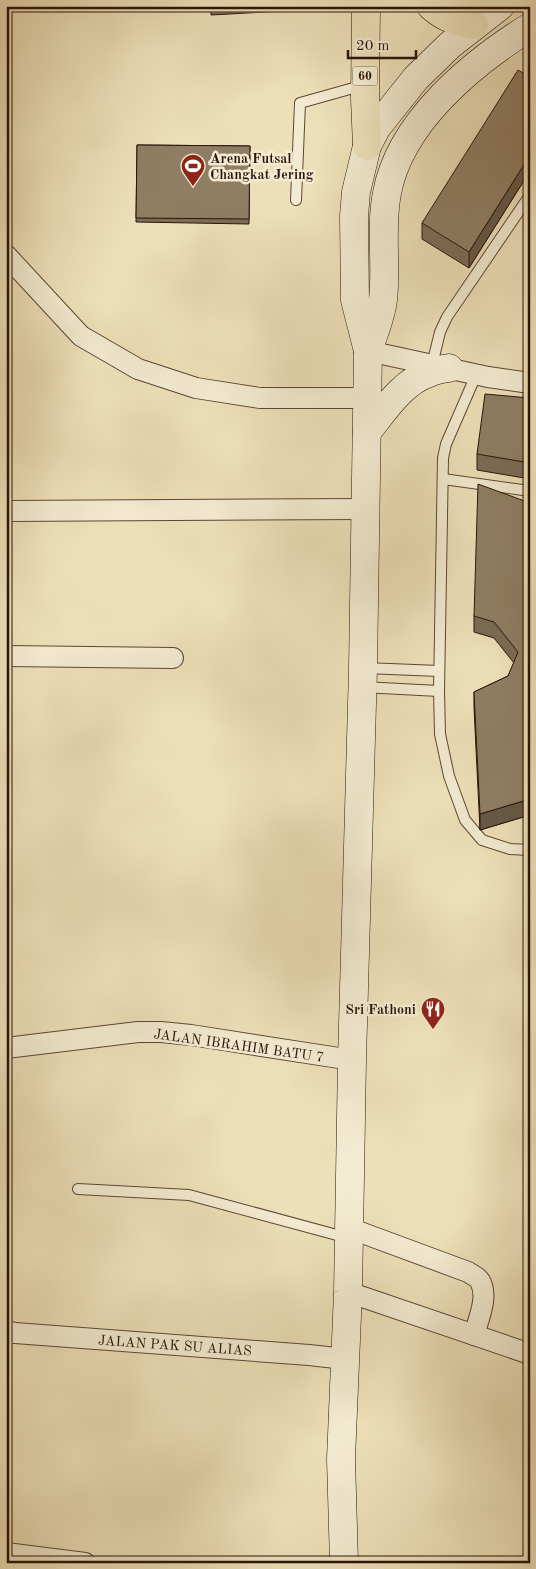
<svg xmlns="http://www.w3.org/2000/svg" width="536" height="1569" font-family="'Old Standard TT',serif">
<rect width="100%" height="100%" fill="#ede0b8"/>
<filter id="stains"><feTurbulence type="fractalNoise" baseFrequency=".004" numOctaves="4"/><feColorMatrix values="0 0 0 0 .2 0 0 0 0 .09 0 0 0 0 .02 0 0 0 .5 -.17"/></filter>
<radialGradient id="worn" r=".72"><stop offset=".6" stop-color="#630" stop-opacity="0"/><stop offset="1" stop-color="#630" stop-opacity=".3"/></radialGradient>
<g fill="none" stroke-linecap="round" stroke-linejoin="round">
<defs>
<g id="service">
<path d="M296,200l4,-97 64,-18"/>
<path d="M432,365l8,-33 7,-15 83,-122"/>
<path d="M476,375l-30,69 -3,14 -4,233 1,43 9,42 16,44 17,20 28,9 20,1"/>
<path d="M443,479l87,12"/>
<path d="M365,668l74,3"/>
<path d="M362,687l77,4"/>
<path d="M78,1189l111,6 159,43"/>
</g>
<g id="minor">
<path d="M6,255l75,81 57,33 58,19 64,10h107"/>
<path d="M368,351l120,26 42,6"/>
<path d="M6,511l360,-2"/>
<path d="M6,656l167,2"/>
<path d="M6,1048l132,-16h23l30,3 161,25"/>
<path d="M349,1228l119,44c4,3 10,5 12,9 9,16 -2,39 -6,54"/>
<path d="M348,1292l182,62"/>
<path d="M6,1331l9,2 294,22 36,4"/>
<path d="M6,1553l79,10"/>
</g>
<g id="secondary">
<path d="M368,351l-13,-51 -1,-84 2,-24 11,-46 10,-19 39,-49 34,-33 50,-39"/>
<path d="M367,432c17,-21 35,-50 62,-59 6,-3 13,-4 20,-5"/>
<path d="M344,1563l-3,-104 7,-167 4,-232 11,-392 5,-317c5,-16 13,-34 15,-51 4,-35 -3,-72 4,-107 13,-71 85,-130 143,-166"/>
</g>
<g id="trunk">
<path d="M366,6l-1,93 2,47"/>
<path d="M431,6c13,12 26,16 43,19"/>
</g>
</defs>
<use href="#service" stroke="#5b4636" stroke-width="12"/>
<use href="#minor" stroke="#5b4636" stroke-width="22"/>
<use href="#secondary" stroke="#2a130a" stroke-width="29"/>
<use href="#trunk" stroke="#2a130a" stroke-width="29"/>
<use href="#service" stroke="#f3ebd1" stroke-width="10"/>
<use href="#minor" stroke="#f3ebd1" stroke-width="20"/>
<use href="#secondary" stroke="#f3ebd1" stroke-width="28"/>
<use href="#trunk" stroke="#ede0b8" stroke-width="28"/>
</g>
<g fill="#7b6c56" stroke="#2a130a">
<path d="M211,6h72v5l-72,4z"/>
<path d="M530,77v94l-61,97 -47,-29v-16z"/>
<path d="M137,145l113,1 -1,78 -113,-2z"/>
<path d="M530,398v81l-53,-9v-16z"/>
<path d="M530,503v312l-50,15 -6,-122v-16l34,-16 6,-13 -20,-25 -20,-6v-16z"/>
</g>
<g fill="#645846" stroke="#2a130a">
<path d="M530,155v16l-61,97v-16z"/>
<path d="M530,799v16l-50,15v-16z"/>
</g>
<g fill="#8f7e64" stroke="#2a130a">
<path d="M518,70l12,7v78l-61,97 -47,-29z"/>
<path d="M137,145l113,1 -1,73 -113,-1z"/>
<path d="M485,394l45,4v65l-53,-9z"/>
<path d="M478,484l52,19v296l-50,15 -6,-122 34,-16 10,-24 -24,-30 -20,-6z"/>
</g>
<defs>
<symbol id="stadium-pin" viewBox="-11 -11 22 30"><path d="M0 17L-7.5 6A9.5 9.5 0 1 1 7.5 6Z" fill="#8f2418" stroke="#f3ebd1"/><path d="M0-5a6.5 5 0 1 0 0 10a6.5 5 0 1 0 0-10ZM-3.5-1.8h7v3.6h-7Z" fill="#fff"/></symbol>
<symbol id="restaurant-pin" viewBox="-11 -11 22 30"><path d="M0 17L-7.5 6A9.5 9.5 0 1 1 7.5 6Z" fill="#8f2418" stroke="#f3ebd1"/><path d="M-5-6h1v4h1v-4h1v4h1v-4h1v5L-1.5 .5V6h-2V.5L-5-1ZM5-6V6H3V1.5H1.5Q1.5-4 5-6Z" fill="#fff"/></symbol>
</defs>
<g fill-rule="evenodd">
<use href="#stadium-pin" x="179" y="152" width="28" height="38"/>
<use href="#restaurant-pin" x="419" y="995" width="28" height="38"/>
</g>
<g text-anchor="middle" stroke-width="5" stroke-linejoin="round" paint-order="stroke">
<rect fill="#f3ebd1" stroke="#665446" stroke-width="1" x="352.5" y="66.5" width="25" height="19" rx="4"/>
<g font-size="12" font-weight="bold" fill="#2a130a">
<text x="365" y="80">60</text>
</g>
<g font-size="14" font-weight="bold" fill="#2a130a" stroke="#f3ebd1" text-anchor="start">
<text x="210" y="163">Arena Futsal<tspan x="210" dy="16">Changkat Jering</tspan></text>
<text x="416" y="1014" text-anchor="end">Sri Fathoni</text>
</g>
<g font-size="14" fill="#2a130a" stroke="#f3ebd1">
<text transform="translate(239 1045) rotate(8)" y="5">JALAN IBRAHIM BATU 7</text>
<text transform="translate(175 1345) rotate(4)" y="5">JALAN PAK SU ALIAS</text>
</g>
</g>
<rect width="536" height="1569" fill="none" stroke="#ede0b8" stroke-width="25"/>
<rect x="8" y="8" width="521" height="1554" fill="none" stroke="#2a130a" stroke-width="2.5"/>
<rect x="12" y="12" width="511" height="1544" fill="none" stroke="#2a130a"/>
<path d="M348 50v8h68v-8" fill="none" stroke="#2a130a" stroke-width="2.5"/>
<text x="356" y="50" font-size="15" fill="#2a130a" stroke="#f3ebd1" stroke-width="4" paint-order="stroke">20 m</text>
<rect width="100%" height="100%" filter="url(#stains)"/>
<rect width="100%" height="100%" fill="url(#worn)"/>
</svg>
